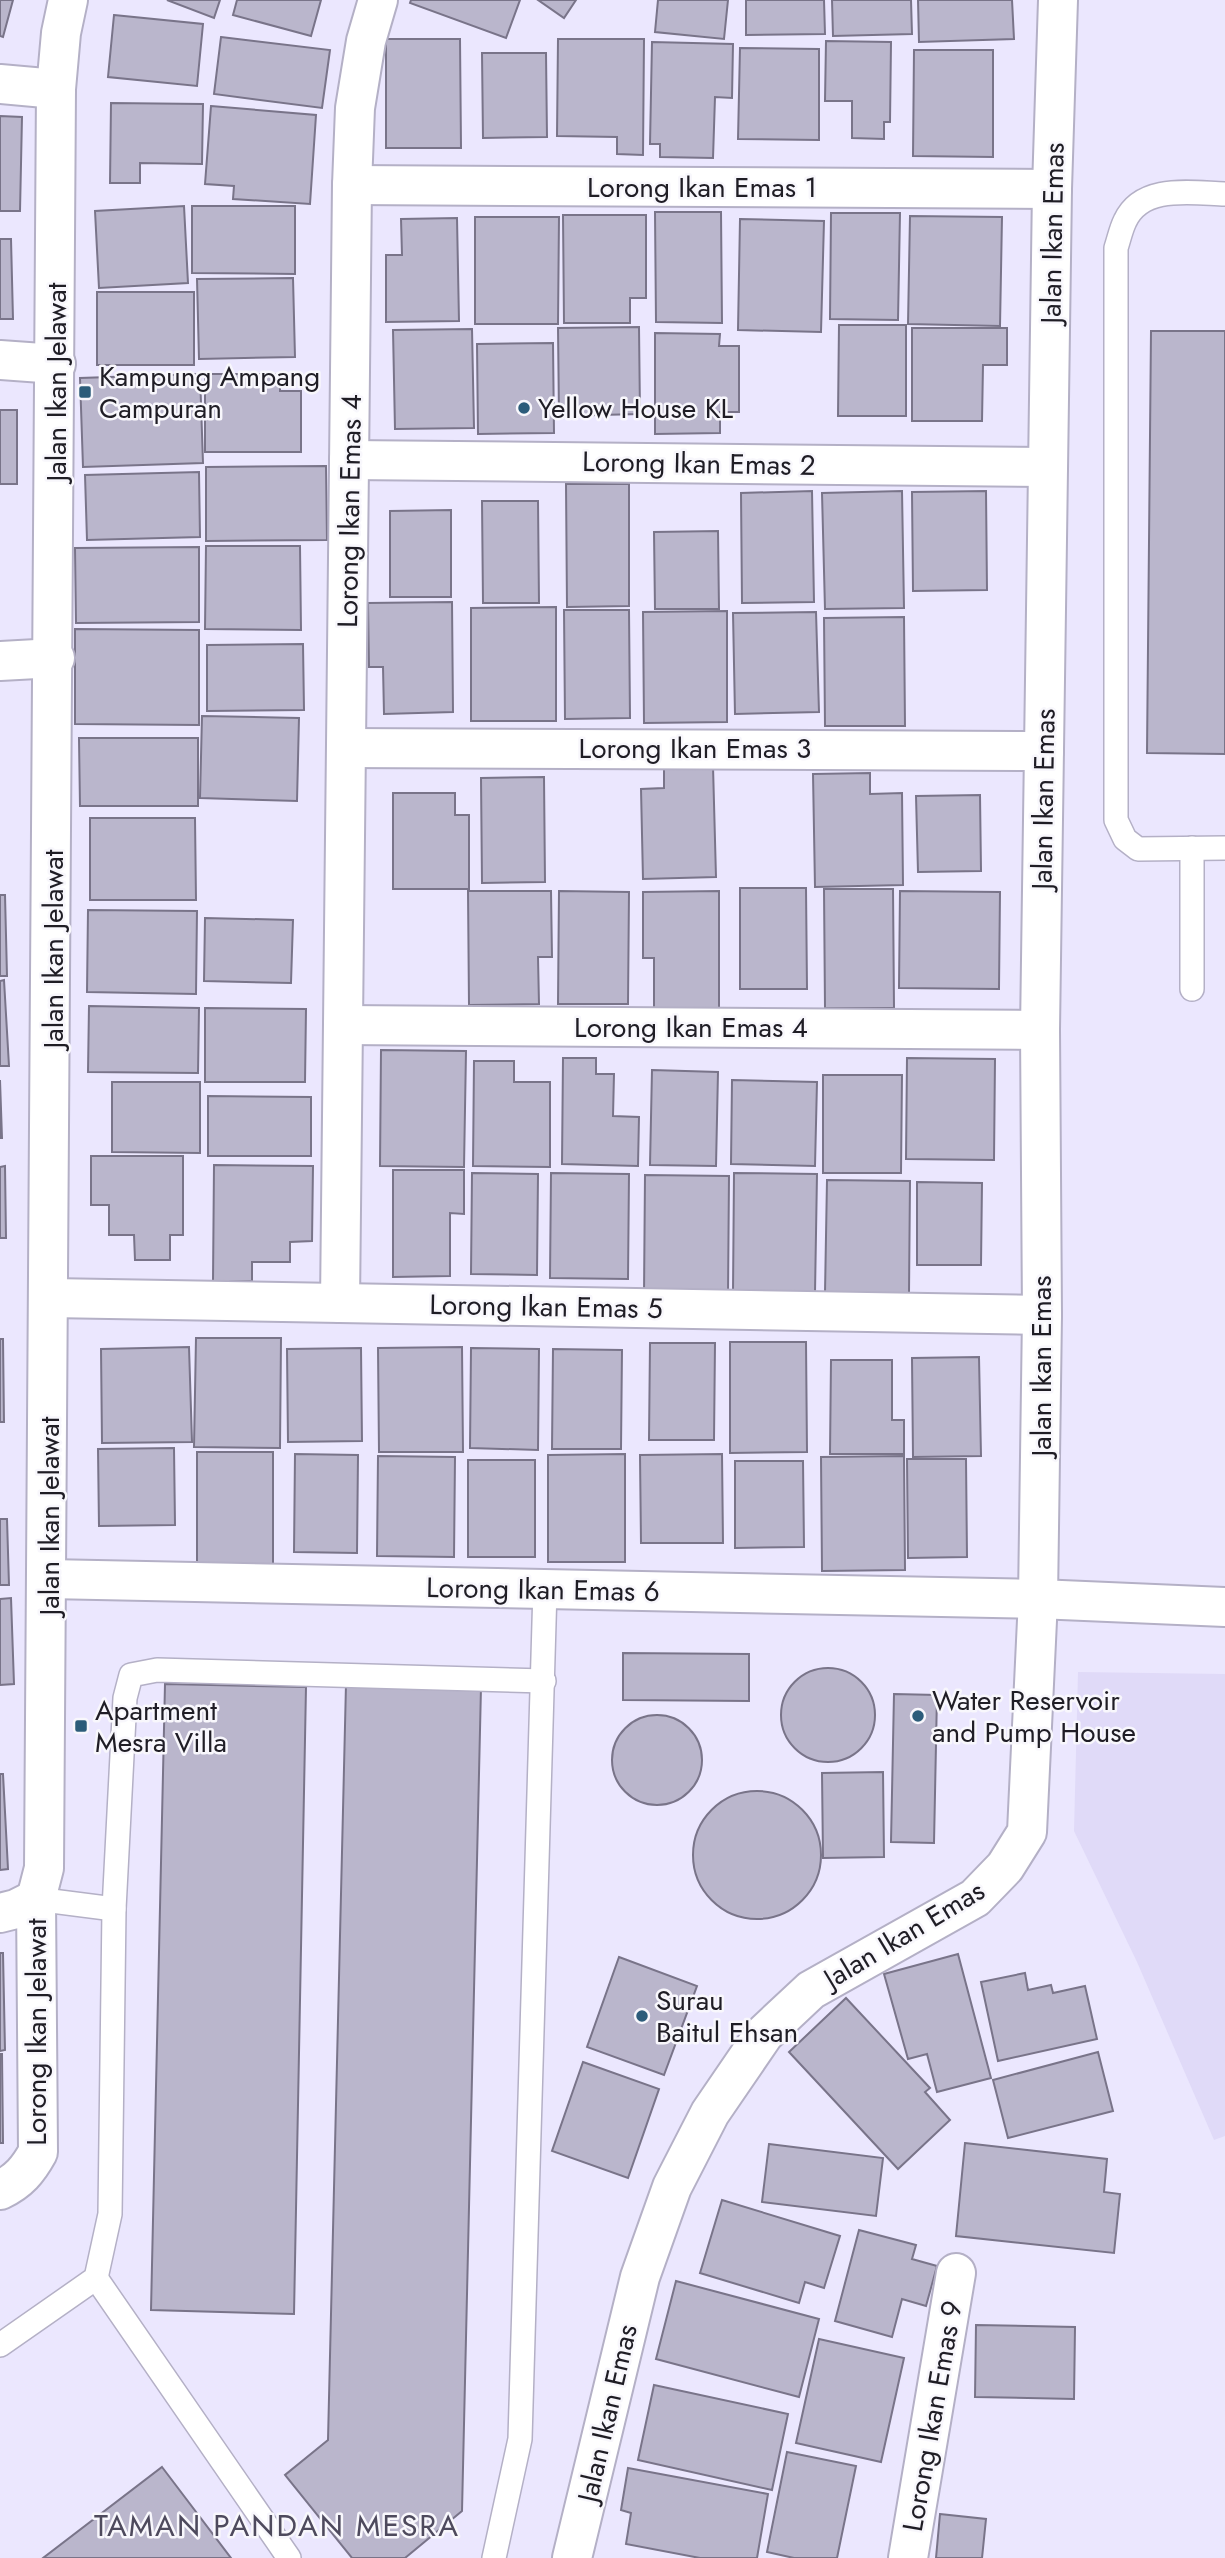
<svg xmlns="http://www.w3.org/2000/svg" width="1225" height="2558" font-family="Jost,sans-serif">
<rect width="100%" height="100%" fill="#ebe7fe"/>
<path fill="#e0daf8" d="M1078,1672l147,2v462l-11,4 -77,-178 -63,-131z"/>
<g fill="#bab6cc" stroke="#797489" stroke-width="2">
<path d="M0,0h13l-10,37 -3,-1z"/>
<path d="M167,0h53l-6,18z"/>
<path d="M237,0h84l-10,36 -78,-21z"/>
<path d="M411,0h109l-14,38 -96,-35z"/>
<path d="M538,0h38l-12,18z"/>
<path d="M658,0h70l-4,39 -69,-7z"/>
<path d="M746,0h78l1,34 -79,1z"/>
<path d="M832,0h79l1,34 -79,2z"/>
<path d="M918,0h94l2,39 -95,3z"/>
<path d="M114,15l89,9 -6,62 -89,-9z"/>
<path d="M221,37l109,13 -8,58 -108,-14z"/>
<path d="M386,39h74l1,109h-75z"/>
<path d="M558,39h86l-1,116 -26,-1v-17l-60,-1z"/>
<path d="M826,41l65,1 -1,80h-6v17l-32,-1v-37h-27z"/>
<path d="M652,42l81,2 -1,54 -17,-1 -2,61 -53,-1v-13h-10z"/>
<path d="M740,48l79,1v91l-81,-1z"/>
<path d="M914,50h79v107l-80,-1z"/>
<path d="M482,53h64l1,84 -64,1z"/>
<path d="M111,103l92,1 -1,60 -62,-1v20h-30z"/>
<path d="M211,106l105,9 -6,89 -77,-5 1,-13 -29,-2z"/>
<path d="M0,116l22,1 -2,94h-20z"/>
<path d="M184,206l4,77 -89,5 -4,-77z"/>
<path d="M192,206h103v68l-103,-1z"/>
<path d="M655,212h66l1,111 -66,-1z"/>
<path d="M831,213h69l-2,107 -68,-1z"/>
<path d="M563,215h83v83h-16v25h-66z"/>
<path d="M910,216l92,1 -2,109 -92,-2z"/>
<path d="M475,217h84l-1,107h-83z"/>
<path d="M457,218l2,103 -73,1v-67h16l-1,-36z"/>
<path d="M740,219l84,2 -3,111 -83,-2z"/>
<path d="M0,239h11l2,80h-13z"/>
<path d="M293,278l2,79 -96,2 -2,-80z"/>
<rect x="97" y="292" width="97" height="73"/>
<path d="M839,325h67v91h-68z"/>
<path d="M639,327l1,87 -81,2 -1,-88z"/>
<path d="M912,328h95v37h-24l-1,56h-70z"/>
<path d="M472,329l2,99 -79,1 -2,-99z"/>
<path d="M1151,331h74v423l-78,-1z"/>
<path d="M655,333l65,1 -1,12h20v66h-19v21l-65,1z"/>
<path d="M553,343l1,90 -76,1 -1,-90z"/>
<path d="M200,374l3,89 -120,4 -3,-89z"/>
<path d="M205,374h75v17h21v61h-96z"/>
<rect x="0" y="410" width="17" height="74"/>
<path d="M326,466l1,74 -121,1v-74z"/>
<path d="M199,472l1,65 -113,3 -2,-65z"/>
<path d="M566,484h63v122l-62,1z"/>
<path d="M812,491l2,111 -72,1 -1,-110z"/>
<path d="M902,491l2,117 -79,1 -3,-116z"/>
<path d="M986,491l1,99 -74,1 -1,-99z"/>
<path d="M482,501h56l1,102h-56z"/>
<path d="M451,510v87h-61v-86z"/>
<path d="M718,531l1,78h-64l-1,-77z"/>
<path d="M206,546h94l1,84 -96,-1z"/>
<path d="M199,547v75l-123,1 -1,-75z"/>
<path d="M452,602l1,110 -69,2 -1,-47h-14l-1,-64z"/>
<path d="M556,607v114h-85v-113z"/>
<path d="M564,610h65l1,108 -65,1z"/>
<path d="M727,611v111l-83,1 -1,-111z"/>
<path d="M816,612l3,100 -84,2 -2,-101z"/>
<path d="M904,617l1,109h-80l-1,-108z"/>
<path d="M75,629l124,1v95l-124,-1z"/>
<path d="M303,644l1,66 -97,1v-66z"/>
<path d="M202,716l97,2 -2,83 -97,-3z"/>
<path d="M79,738h119v68h-118z"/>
<path d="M713,766l3,111 -73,2 -2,-90 23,-1v-21z"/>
<path d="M870,773v21l32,-1 1,92 -88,2 -2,-113z"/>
<path d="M544,777l1,105 -63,1 -1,-105z"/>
<path d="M393,793h62v22h14v74h-76z"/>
<path d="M980,795l1,76 -63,1 -2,-76z"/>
<path d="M90,818h105l1,82h-106z"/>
<path d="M740,888h66l1,101h-67z"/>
<path d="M824,889h69l1,119h-69z"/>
<path d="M468,891h83l1,66h-14l1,47 -70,1z"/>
<path d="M559,891l70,1 -1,112h-70z"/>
<path d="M719,891v119h-65v-52h-11v-66z"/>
<path d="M900,891l100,1 -1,97 -100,-1z"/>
<path d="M0,895h5l2,81h-7z"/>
<path d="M88,910l109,1 -1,83 -109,-2z"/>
<path d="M205,918l88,2 -2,63 -87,-2z"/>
<path d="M4,980l5,86h-9v-85z"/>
<path d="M89,1006l110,2 -1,65 -110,-1z"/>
<path d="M205,1008l101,1 -1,73h-100z"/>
<path d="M381,1050l85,1 -2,116 -84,-1z"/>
<path d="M563,1058h33v16h18l-1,42 26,1 -1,49 -76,-2z"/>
<path d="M907,1058l88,1 -1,101 -88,-1z"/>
<path d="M474,1061h40v21h36v85l-77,-1z"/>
<path d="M652,1070l66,2 -2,94 -66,-1z"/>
<path d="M823,1075h79l-1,98h-78z"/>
<path d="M0,1080l2,58h-2z"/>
<path d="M732,1080l85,2 -2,84 -84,-2z"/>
<path d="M112,1082h88v71l-88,-1z"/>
<path d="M208,1096l103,1v59h-103z"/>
<path d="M91,1156h92v79h-13v25h-35l-1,-25h-25v-30h-18z"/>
<path d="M214,1165l99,1 -1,75 -22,1v20h-38v19h-39z"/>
<path d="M5,1166l1,72h-6v-71z"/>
<path d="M393,1170h71v44l-14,-1v63l-57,1z"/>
<path d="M472,1173l66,1 -1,101 -66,-1z"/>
<path d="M551,1173l78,1 -1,105 -78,-1z"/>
<path d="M734,1173l83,1 -2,119 -82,-1z"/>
<path d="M645,1175l84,1 -1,119h-84z"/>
<path d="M827,1180l83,1 -1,113 -84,-1z"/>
<path d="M917,1182l65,1 -1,82h-64z"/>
<path d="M196,1338h85l-1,110 -86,-1z"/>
<path d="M0,1339h3l1,83h-4z"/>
<path d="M730,1342h76l1,110 -77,1z"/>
<path d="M650,1343h65l-1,97h-65z"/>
<path d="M189,1347l3,95 -90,1 -1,-94z"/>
<path d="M462,1347l1,105h-84l-1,-104z"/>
<path d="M361,1348l1,93 -74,1 -1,-93z"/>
<path d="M471,1348l68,1 -1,101 -68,-2z"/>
<path d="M553,1349l69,1 -1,99h-69z"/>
<path d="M979,1357l2,99 -68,1 -1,-99z"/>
<path d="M831,1360h61v60h12v34h-74z"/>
<path d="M174,1448l1,77 -76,1 -1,-77z"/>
<path d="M197,1452h76v117l-76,1z"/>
<path d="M295,1454l63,1 -1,98 -63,-1z"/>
<path d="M625,1454v108h-77v-107z"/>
<path d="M722,1454l1,89h-82l-1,-88z"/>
<path d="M378,1456l77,1 -1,100 -77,-1z"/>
<path d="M904,1456l1,114 -83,1 -1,-114z"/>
<path d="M907,1459h59l1,98 -59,1z"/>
<rect x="468" y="1460" width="67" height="97"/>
<path d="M735,1461h68l1,86 -69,1z"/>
<path d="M0,1519h7l2,66h-9z"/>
<path d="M11,1598l3,86 -14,1v-86z"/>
<path d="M623,1653l126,1v47l-126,-1z"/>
<circle cx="828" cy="1715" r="47"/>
<path d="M165,1684l141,3 -12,627 -143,-4z"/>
<path d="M346,1684l135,3 -19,824 -57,47h-53l-67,-83 43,-35z"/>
<path d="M894,1694l43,1 -3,148 -43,-1z"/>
<circle cx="657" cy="1760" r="45"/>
<path d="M883,1772l1,85 -61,1 -1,-85z"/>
<path d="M0,1774h3l5,95 -8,1z"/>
<circle cx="757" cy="1855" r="64"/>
<path d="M0,1953h3l2,97 -5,1z"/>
<path d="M958,1954l33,124 -54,14 -10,-38 -19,5 -24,-85z"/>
<path d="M619,1957l78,29 -33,89 -77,-28z"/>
<path d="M1025,1973l3,17 23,-5 2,8 32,-7 12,53 -99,22 -17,-79z"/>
<path d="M846,1998l84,90 -5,4 25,28 -52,49 -109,-117z"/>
<path d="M1098,2052l15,59 -105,27 -15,-58z"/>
<path d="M0,2054h2l1,89h-3z"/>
<path d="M583,2062l76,27 -31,89 -76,-27z"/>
<path d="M965,2143l142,16 -3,33 16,2 -6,59 -158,-17z"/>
<path d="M769,2144l114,14 -7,58 -114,-14z"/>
<path d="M722,2200l118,36 -16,52 -19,-6 -6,21 -99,-30z"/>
<path d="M859,2230l57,15 -4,14 25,7 -11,40 -24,-7 -10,38 -57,-16z"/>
<path d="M676,2281l143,38 -20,78 -143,-38z"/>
<path d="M976,2325l99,2 -1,72 -99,-2z"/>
<path d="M819,2339l85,19 -23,104 -85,-19z"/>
<path d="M654,2385l134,29 -16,76 -134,-30z"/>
<path d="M787,2452l69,14 -19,92h-43l-27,-6z"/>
<path d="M162,2467l69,91h-188z"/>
<path d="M628,2468l140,26 -11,64h-57l-74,-14 5,-31 -10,-3z"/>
<path d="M940,2514l46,5 -4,39h-46z"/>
</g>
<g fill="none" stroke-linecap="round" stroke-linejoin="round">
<defs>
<g id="service">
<path d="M1225,194c-34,-1 -83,-10 -100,27 -4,8 -6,18 -9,27v572l9,19 13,10 87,-1"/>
<path d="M1192,848v141"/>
<path d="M36,1899l78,10"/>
<path d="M96,2278l193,280"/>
<path d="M0,2345l96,-67 14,-64 4,-305 11,-211 6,-23 26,-5 387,11"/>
<path d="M494,2558l26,-119 25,-850"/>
</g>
<g id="minor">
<path d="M0,84l56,5"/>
<path d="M352,185l700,4"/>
<path d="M0,360l56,4"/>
<path d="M349,460l699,7"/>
<path d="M0,661l55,-3"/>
<path d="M346,748l698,3"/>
<path d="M343,1025l697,5"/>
<path d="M50,1298l992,17"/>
<path d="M340,1303l12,-1118 3,-77 11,-67 12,-41"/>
<path d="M48,1579l990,20"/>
<path d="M0,1913l16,-4 20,-10"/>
<path d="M0,2190c19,-9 28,-20 38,-38l-2,-253 8,-31c9,-593 12,-1186 12,-1779l5,-56 7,-33"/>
<path d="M908,2558l48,-285"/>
</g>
<path id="tertiary" d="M572,2558l68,-281 32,-90 38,-74 54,-79 47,-44 164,-92 30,-31 22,-35 11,-233 4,-284 -2,-285 12,-841 6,-189"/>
<path id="secondary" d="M1038,1599l187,8"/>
</defs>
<use href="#service" stroke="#b4b0c6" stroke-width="26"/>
<use href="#minor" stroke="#b4b0c6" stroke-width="42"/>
<use href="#tertiary" stroke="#b4b0c6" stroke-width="42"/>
<use href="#secondary" stroke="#b4b0c6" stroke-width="42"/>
<use href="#service" stroke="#fff" stroke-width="23"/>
<use href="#minor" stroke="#fff" stroke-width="38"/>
<use href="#tertiary" stroke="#fff" stroke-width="38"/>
<use href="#secondary" stroke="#fff" stroke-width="38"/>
</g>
<g fill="#2c5c7a" stroke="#f8f7fc" stroke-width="2.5">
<rect x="78" y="385" width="14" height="14" rx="3.5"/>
<circle cx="524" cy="408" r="7"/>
<circle cx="918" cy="1716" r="7"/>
<rect x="74" y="1719" width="14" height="14" rx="3.5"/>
<circle cx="642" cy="2016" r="7"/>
</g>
<g text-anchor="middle" stroke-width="5" stroke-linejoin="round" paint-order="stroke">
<g font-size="28" fill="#1f1d25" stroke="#f8f7fc">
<text x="702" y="197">Lorong Ikan Emas 1</text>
<text transform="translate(1052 233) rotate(-89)" y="10">Jalan Ikan Emas</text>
<text transform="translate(56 382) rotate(-90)" y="10">Jalan Ikan Jelawat</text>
<text transform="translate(699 463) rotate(1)" y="10">Lorong Ikan Emas 2</text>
<text transform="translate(349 511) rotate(-89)" y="10">Lorong Ikan Emas 4</text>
<text x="695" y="758">Lorong Ikan Emas 3</text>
<text transform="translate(1043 799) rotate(-89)" y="10">Jalan Ikan Emas</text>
<text transform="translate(53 949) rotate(-90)" y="10">Jalan Ikan Jelawat</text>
<text x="691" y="1037">Lorong Ikan Emas 4</text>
<text transform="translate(546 1306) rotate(1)" y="10">Lorong Ikan Emas 5</text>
<text transform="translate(1041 1366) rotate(-90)" y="10">Jalan Ikan Emas</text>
<text transform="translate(49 1516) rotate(-90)" y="10">Jalan Ikan Jelawat</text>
<text transform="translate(543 1589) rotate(1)" y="10">Lorong Ikan Emas 6</text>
<text transform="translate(904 1934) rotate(-31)" y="10">Jalan Ikan Emas</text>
<text transform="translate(36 2032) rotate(-90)" y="10">Lorong Ikan Jelawat</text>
<text transform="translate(607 2413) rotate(-77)" y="10">Jalan Ikan Emas</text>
<text transform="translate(932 2416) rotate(-80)" y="10">Lorong Ikan Emas 9</text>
</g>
<g font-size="28" fill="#1f1d25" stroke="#f8f7fc" text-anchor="start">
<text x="99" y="386">Kampung Ampang<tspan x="99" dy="32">Campuran</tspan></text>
<text x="538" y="418">Yellow House KL</text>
<text x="932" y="1710">Water Reservoir<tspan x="932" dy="32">and Pump House</tspan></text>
<text x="95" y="1720">Apartment<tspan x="95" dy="32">Mesra Villa</tspan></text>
<text x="656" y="2010">Surau<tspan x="656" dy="32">Baitul Ehsan</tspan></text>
</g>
<g font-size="30" letter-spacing="2" fill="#4e4a5d" stroke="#f8f7fc">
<text x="277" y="2536">TAMAN PANDAN MESRA</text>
</g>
</g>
</svg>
